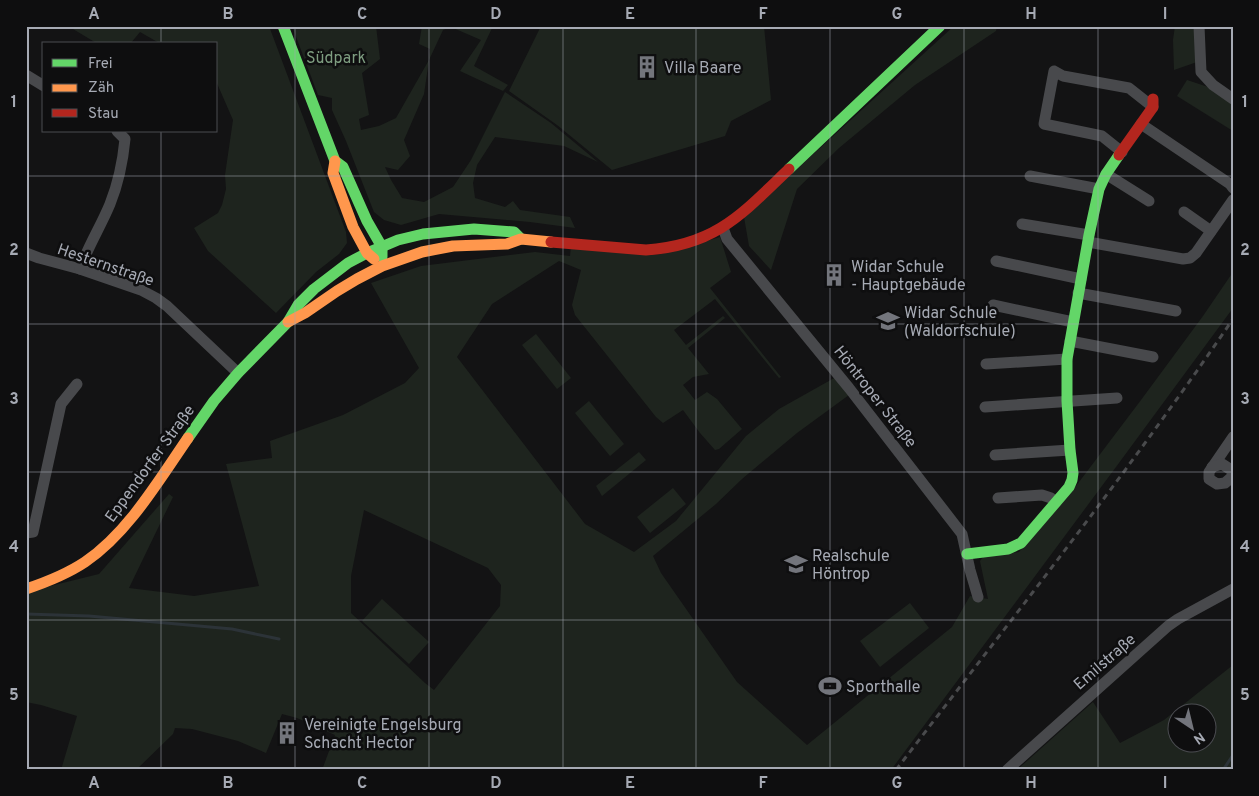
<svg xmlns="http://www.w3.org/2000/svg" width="1259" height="796" font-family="Overpass,sans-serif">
<rect width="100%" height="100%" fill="#131314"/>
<g fill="#1e241e" fill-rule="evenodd">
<path d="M68,26h201l77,206 1,11 -8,11 -23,18 -40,41 -68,-62 -14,-23 24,-15 4,-8 4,-16 -1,-14 8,-55 -17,-39v-37h-55l-21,-12 -10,12h-32z"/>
<path d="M292,26h84l4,33 -18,14 7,42 -10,4 2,11 18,-4 17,-8 33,-58 1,-11 -11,-5 3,-18h71l-19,40 34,19 -5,6 -43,-20 21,-31 -30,-13 -8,3 -14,30 -5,34 -20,46 6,16 -12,14 -13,-3 6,13 11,18 22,4 29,-15 18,-27 34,-68 46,31 47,39 -34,-16 -69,-9 -18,28 -4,18 2,15 30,9 8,-6 7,9 50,7 5,11 -45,-6 -91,-8 -38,11 -17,-5 -10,-8 -4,-10 -24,-61 -14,-31v-12l-14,-3z"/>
<path d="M541,26h223l7,74 -40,21 -6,15 -113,34 -55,-45 -48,-34z"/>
<path d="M954,26h43l-1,5 -81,54 -76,63 -42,41 -26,81 -22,-24 -5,-29z"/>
<path d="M1175,26h21l1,36 -23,8 -1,-30z"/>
<path d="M1187,80l21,7 25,17v27l-56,-35z"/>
<path d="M720,237l11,35 -21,16 71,89 -2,1 -64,-79 -41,31 12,15 37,-29 2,2 -37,30 21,26 -16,3 -10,8 12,15 12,-8 10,7 25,30 -23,20 -4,1 -15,-17 -17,-23 -20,13 -7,-6 -81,-102 -3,-10 9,-35 -22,-9 -67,43 -35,53 128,167 49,28 42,-31 70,-85 33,-27 57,-32 13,18 -52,38 -55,46 -26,25 -63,52 8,17 76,109 70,63 145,-118 18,-31 18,3 -8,-38 3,-4 36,-5 57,-66 65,-86 62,-84 30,-44v36l-117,159 -225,303h-569l13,-35 -38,-17 -15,-4 -16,39 -28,-12 -46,-12 -17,-1 -2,6 -37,36h-75l16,-54 -36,-11 -15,-3v-110l73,-18 70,-80 4,3 -44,91 65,8 65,-10 -33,-122 46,-6 -2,-17 73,-26 62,-32 14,-15 -48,-85 50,-17 114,-14 35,4 1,-10 86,9zM364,510l124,58 13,17 -1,21 -66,84 -9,-7 -74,-70v-37z"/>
<path d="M536,334l35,44 -14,11 -35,-44z"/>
<path d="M589,401l35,43 -14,12 -35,-43z"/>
<path d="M639,452l7,8 -44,36 -6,-10z"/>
<path d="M673,488l13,16 -36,29 -13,-16z"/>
<path d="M382,599l47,43 -20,22 -47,-43z"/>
<path d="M910,603l19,25 -49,39 -20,-26z"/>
<path d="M1233,665v105h-216l76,-68 27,41 44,-23zM1176,714h30v30h-30z"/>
</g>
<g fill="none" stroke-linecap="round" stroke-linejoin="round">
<g stroke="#2c3338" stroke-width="3">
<path d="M26,614l63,2 143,13 47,10"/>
<path d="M1223,770l10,-15"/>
</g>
<g stroke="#48494c" stroke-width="11">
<path d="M1199,26l2,46 12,13 20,14"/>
<path d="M26,75l18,11"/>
<path d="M1141,124l89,60 3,4"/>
<path d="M1122,152l-20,-16 -58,-12 10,-53 9,5 66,12 24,19"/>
<path d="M1106,174l43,27"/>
<path d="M1030,176l69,13"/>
<path d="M1184,212l27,19"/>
<path d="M1022,224l67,11"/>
<path d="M723,228l4,11 122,149 113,146 8,36 8,27"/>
<path d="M1088,242l95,17 7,-1 6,-5 37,-53"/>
<path d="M26,253l13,5 41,11 61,21 15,8 11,8 71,67"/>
<path d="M996,261l85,18"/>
<path d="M80,269c8,-23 21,-43 30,-65 8,-20 13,-44 15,-65l-8,-8"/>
<path d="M1078,293l98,18"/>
<path d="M993,305l80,17"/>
<path d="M1070,341l83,16"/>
<path d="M986,364l81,-5"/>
<path d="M985,407l132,-9"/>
<path d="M1233,437l-24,35v7l8,5 8,-1 8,-7"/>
<path d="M995,455l75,-5"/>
<path d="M1212,467l10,-3 11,7"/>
<path d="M998,498l44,-3 9,3 5,4"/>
<path d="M26,533l7,-1 28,-128 16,-20"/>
<path d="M1007,770l161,-144 10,-7 55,-30"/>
</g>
<g stroke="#63d668" stroke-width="11">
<path d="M283,26l52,135 8,6 24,54 15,26v10"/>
<path d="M789,169l151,-143"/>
<path d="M188,438l26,-37 24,-28 50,-51 10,-17 16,-16 34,-26 19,-10 31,-13 25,-6 51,-5 40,3 7,7"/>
<path d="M967,554l41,-5 13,-6 48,-56 3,-7 1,-7 -3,-23 -3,-49v-42l22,-124 10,-46 7,-15 13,-19"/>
</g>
<g stroke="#ff974d" stroke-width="11">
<path d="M335,161l-2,12 20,54 14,26 7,6"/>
<path d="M288,322l17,-9 32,-22 20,-12 25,-13 40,-14 31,-6 54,-2 14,-5 30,3"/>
<path d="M26,589c21,-7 41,-15 59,-27 43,-29 74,-82 103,-124"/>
</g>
<g stroke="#b3261e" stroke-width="11">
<path d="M1119,155l34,-48v-8"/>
<path d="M551,242l95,8c70,-5 96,-36 143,-81"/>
</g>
<path stroke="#494a4c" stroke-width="3" stroke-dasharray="6 5" stroke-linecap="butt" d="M896,770c114,-149 231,-296 337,-451"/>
</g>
<path fill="none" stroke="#a6aab4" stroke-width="1" stroke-opacity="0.55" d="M161,26v18M295,26v744M429,26v744M563,26v744M696,26v744M830,26v744M964,26v744M1098,26v744M161,131v639M26,176h1207M26,324h1207M26,472h1207M26,620h1207"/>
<defs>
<symbol id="building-bare" viewBox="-9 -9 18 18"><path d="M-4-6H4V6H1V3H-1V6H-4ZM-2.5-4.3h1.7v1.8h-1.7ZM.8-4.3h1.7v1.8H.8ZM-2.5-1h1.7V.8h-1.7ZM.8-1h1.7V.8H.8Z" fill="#73757c" stroke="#0e0e0f" stroke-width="2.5" paint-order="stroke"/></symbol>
<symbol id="school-bare" viewBox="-9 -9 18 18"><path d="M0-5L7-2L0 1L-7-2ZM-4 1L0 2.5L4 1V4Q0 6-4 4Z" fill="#73757c" stroke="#0e0e0f" stroke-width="2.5" paint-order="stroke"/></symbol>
<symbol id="stadium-bare" viewBox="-9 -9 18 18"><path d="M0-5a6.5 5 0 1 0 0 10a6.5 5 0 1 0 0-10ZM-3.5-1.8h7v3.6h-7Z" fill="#73757c" stroke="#0e0e0f" stroke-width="2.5" paint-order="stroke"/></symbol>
</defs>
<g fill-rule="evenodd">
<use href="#building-bare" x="631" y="51" width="32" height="32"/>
<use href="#building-bare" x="818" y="259" width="32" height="32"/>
<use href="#school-bare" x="872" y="305" width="32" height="32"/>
<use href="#school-bare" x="780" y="548" width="32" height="32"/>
<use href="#stadium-bare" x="814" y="670" width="32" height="32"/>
<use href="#building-bare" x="271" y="717" width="32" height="32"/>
</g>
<g text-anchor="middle" stroke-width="5" stroke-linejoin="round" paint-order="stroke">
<g font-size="16" fill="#7e9d80" stroke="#0e0e0f">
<text x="336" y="63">Südpark</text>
</g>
<g font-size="16" fill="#a6aab4" stroke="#0e0e0f" text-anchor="start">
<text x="664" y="73">Villa Baare</text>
<text x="851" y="272">Widar Schule<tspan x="851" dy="18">- Hauptgebäude</tspan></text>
<text x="904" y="318">Widar Schule<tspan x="904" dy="18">(Waldorfschule)</tspan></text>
<text x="812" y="561">Realschule<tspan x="812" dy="18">Höntrop</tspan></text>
<text x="846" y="692">Sporthalle</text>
<text x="304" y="730">Vereinigte Engelsburg<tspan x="304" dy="18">Schacht Hector</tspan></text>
</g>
<g font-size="16" fill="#a6aab4" stroke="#0e0e0f">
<text transform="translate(106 264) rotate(19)" y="6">Hesternstraße</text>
<text transform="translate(876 396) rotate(52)" y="6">Höntroper Straße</text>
<text transform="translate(149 463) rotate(-54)" y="6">Eppendorfer Straße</text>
<text transform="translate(1104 661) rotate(-41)" y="6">Emilstraße</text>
</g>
</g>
<rect width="1259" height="796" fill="none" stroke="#0e0e0f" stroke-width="55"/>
<rect x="42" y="42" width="175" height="90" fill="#0e0e0f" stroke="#4b4c51"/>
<rect x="52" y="59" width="25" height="8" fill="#63d668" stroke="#4b4c51"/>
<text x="88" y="68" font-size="15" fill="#a6aab4">Frei</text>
<rect x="52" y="84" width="25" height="8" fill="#ff974d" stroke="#4b4c51"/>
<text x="88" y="92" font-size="15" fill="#a6aab4">Zäh</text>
<rect x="52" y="109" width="25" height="8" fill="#b3261e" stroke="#4b4c51"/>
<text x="88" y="118" font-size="15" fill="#a6aab4">Stau</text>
<g transform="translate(1192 728) rotate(145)"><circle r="24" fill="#0e0e0f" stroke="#4b4c51"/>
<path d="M0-4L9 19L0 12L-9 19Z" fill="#73757c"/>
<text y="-8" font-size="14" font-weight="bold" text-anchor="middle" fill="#a6aab4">N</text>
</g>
<rect x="28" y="28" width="1204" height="740" fill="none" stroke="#a6aab4" stroke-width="2"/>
<g font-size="16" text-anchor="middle" font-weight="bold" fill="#a6aab4">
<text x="94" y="19">A</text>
<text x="228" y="19">B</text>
<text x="362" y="19">C</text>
<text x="496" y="19">D</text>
<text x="630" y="19">E</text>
<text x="763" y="19">F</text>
<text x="897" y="19">G</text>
<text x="1031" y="19">H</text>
<text x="1165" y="19">I</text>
<text x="14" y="107">1</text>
<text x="1245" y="107">1</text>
<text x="14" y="255">2</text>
<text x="1245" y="255">2</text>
<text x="14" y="404">3</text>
<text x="1245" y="404">3</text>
<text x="14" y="552">4</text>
<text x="1245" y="552">4</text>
<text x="14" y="700">5</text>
<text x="1245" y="700">5</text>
<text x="94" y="788">A</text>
<text x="228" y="788">B</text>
<text x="362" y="788">C</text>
<text x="496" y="788">D</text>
<text x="630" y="788">E</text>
<text x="763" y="788">F</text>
<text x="897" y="788">G</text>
<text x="1031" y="788">H</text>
<text x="1165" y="788">I</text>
</g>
</svg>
